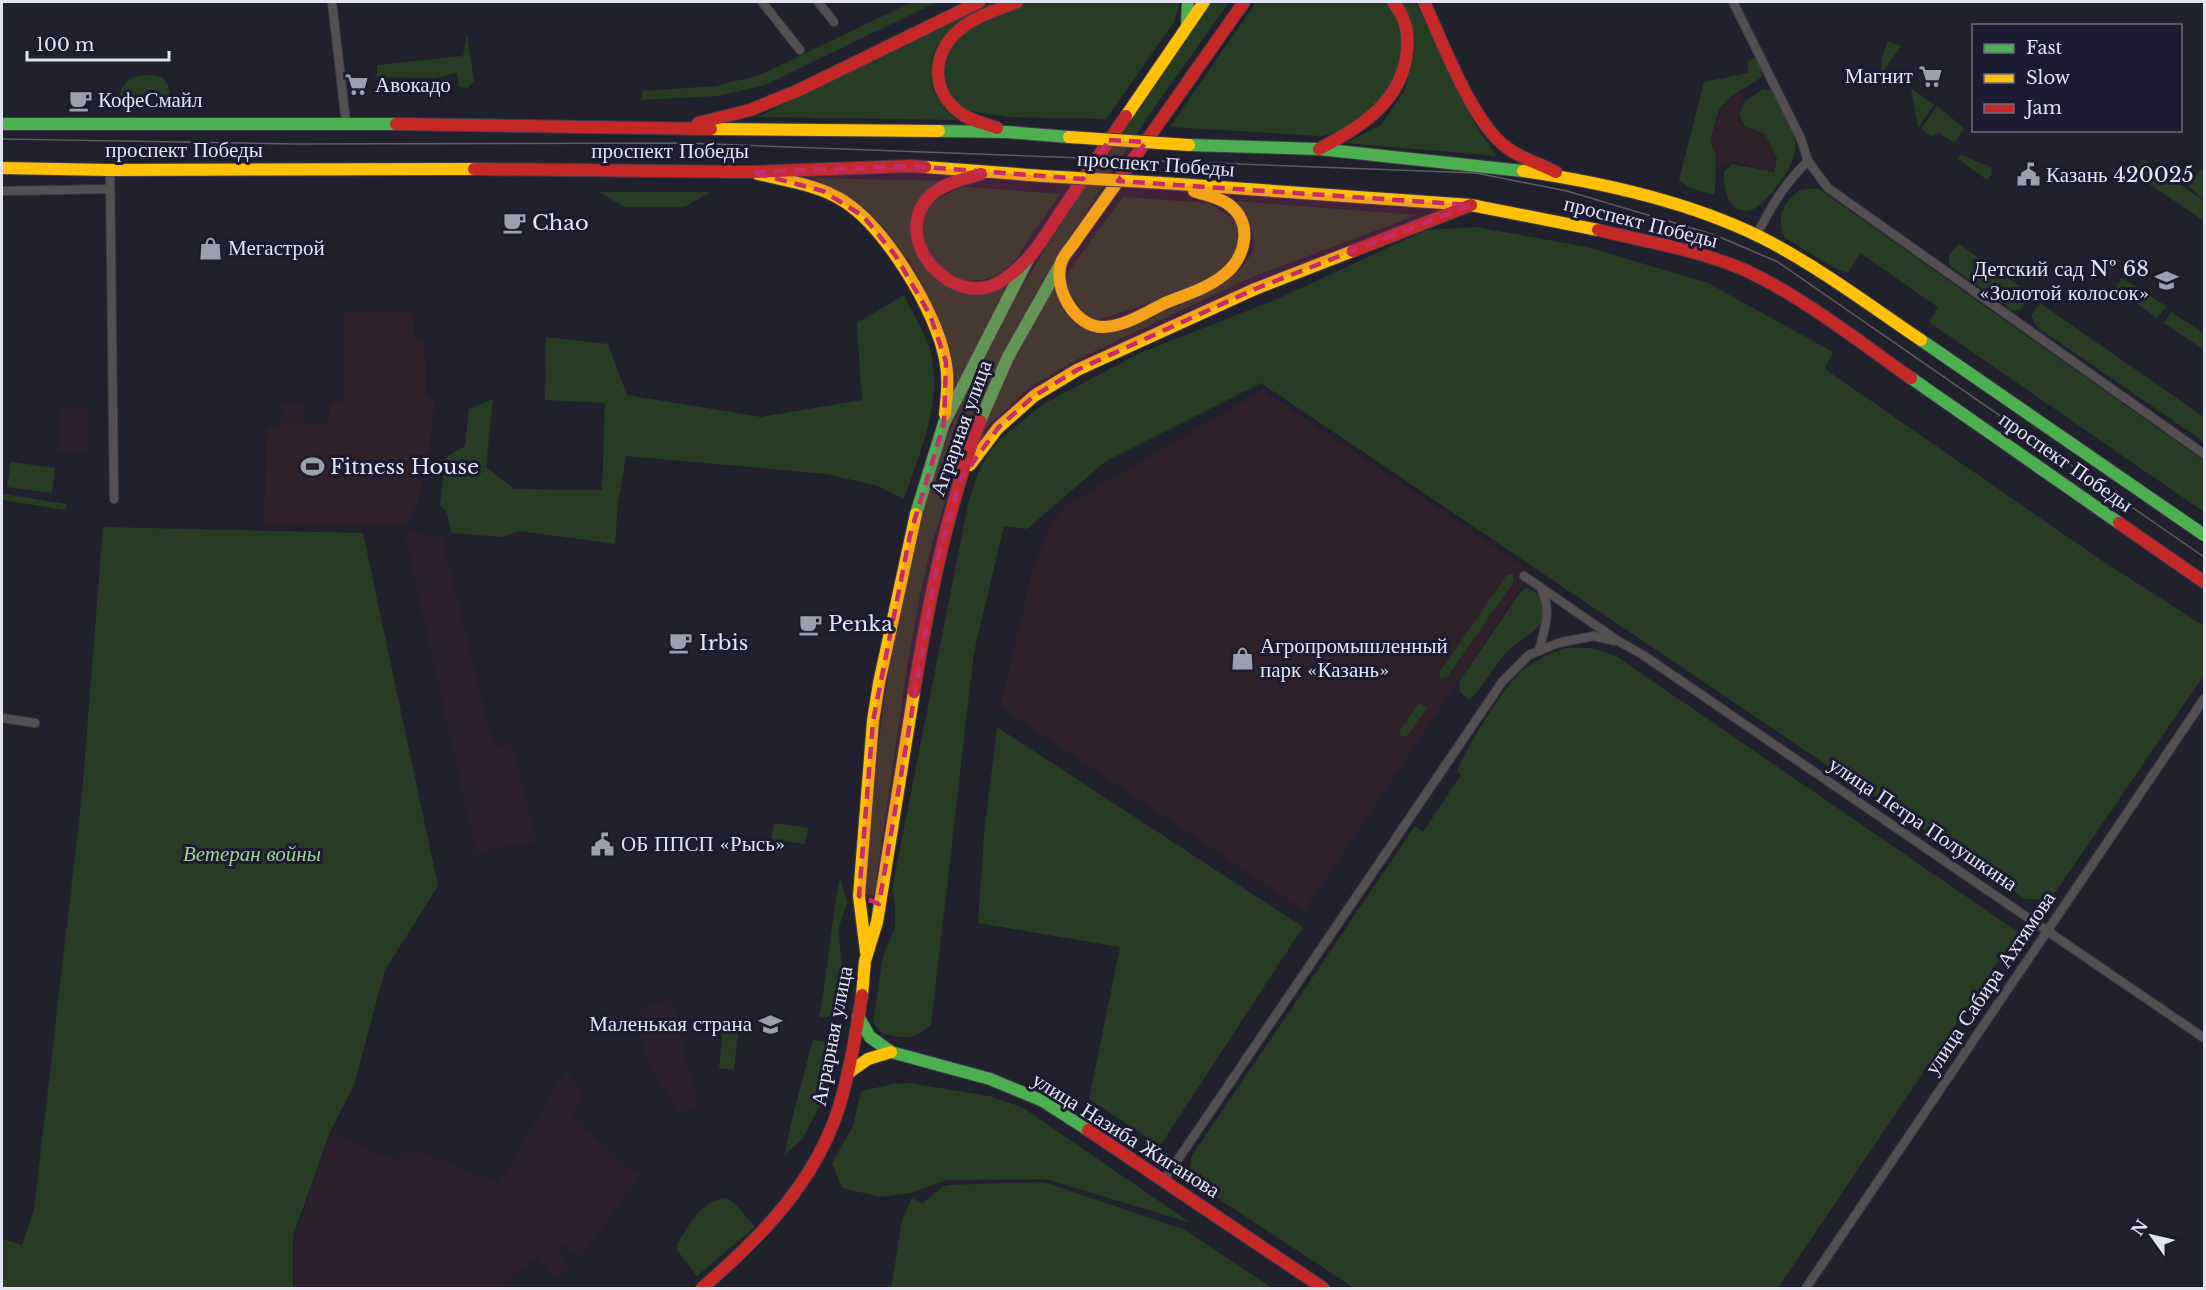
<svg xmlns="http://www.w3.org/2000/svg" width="2206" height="1290" font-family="'Libre Baskerville',serif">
<rect width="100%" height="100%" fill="#21202d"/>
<g fill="#2f2029">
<path d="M1740,92l4,9 -6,14 2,6 4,5 21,8 11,26 -3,11 -41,-9 -15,5v-11l-7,-15 10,-30 9,-12z"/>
<path d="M413,312l1,28h11l1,58h9l-5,44 -12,60 -13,23 -141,1 3,-100 61,-2 2,-22 14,-1 -1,-88z"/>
<path d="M1263,390l269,182 -228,339 -304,-205 33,-137 18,-46 14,-17z"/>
</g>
<g fill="#2c202c">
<path d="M282,402l23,1 -1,25 -23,-1z"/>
<rect x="59" y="408" width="30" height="44"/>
<path d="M404,531l38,6 52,210 18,-4 25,98 -61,12z"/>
<path d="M671,999l28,110 -20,3 -30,-47 -10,-35 3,-23z"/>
<path d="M566,1069l18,28 -14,20 70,59 -59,81 -25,-18 -17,15 16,-12 8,10 -3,2 10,14 -15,12 -19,-24 -35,32h-207l1,-52 36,-103 68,29 14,-13 86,34z"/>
</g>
<g fill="#263d23">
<path d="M912,2h25l-172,83 -47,11 -78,4 3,-9 73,-5 44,-11z"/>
<path d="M991,2h15c-17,8 -39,15 -54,27 -32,25 -27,68 5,91l-199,-3z"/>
<path d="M1026,2h154l-6,20 -68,97 -98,-2 -44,-7 -11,-8 -9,-15 -3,-18 5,-19 15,-16z"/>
<path d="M1211,2h18l-80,113 -106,164 -54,103 -26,62 -32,103 -11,48 -13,73 -33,227 -10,-1c13,-149 28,-307 80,-448 38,-102 97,-193 157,-282 36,-55 72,-110 110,-162z"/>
<path d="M1256,2h129l18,21 1,26 -8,33 -26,34 -23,16 -26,4 -151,-9z"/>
<path d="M1398,2h17l61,124 21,30 -151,-13 35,-18 24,-35 10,-39 -4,-31z"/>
<path d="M467,34l7,47 -6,7 -9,-1 -2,-14 -22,5 -58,-1v-12l86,-9z"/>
<path d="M1888,41l13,5 -21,30 3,-22z"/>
<path d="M1756,57l4,8 2,12 -33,21 -10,12 -9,31 6,15 -1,36 -2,3 -25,-8 -9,-7 25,-98 44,-9v-12z"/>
<path d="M149,75l13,2 6,8 2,11h-51c8,-19 10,-19 30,-21z"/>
<path d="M1911,88l23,17 -16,23z"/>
<path d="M1763,89l8,1 3,5c9,16 24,37 21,56 -2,17 -28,53 -44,59 -22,7 -29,-24 -27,-39l8,-7 42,8 3,-13 -12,-25 -20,-8 -6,-11 6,-14z"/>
<path d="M120,103l49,1 -4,5h-39l-6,-3z"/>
<path d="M1937,106l27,22 -10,15 -15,-10 -7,3 -11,-7z"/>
<path d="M1961,155l30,12 1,7 -5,6 -30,-22z"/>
<path d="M2143,159l61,42v20l-71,-48z"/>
<path d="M2201,169l3,2v29l-16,-14z"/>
<path d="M812,178l135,3 -30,23 -7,13 1,25 11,20 13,18 31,12 47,-14 -57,112c-5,-55 -24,-86 -49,-135l-2,3 -21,-25 3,-2c-22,-24 -44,-41 -75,-53z"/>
<path d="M967,187l93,7c-11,16 -22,33 -34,49 -4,6 -7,14 -13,19 -57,57 -129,-32 -71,-65 8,-5 15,-8 25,-10z"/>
<path d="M1819,189l385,272v51l-275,-190 9,-15 -78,-54 -12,20 -14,-5 -49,-30c-10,-17 -2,-37 14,-47 5,-3 14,-2 20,-2z"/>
<path d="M598,192h113l-27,15h-59z"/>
<path d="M1123,197l86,6 29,19c0,15 1,28 -10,40 -18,22 -103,51 -133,58 -16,-11 -32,-28 -26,-49z"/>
<path d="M1234,201l183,14 -167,63 -178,84 -44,27 -47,43 29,-65 43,-81c11,24 22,45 51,48l114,-49 21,-14 15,-21 -1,-17 -7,-16z"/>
<path d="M1476,227l111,20 121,36 125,69 -8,17 276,191 103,66v49l-154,225 -25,-1 -764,-516 -155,78 -79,68 -23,-3 -30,126 -43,373c-19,17 -26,13 -50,8l-8,-11 10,-66 12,-29v-20l-3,-18 76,-385 10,-31 9,-17 14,-18 44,-35 95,-50 142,-56 144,-67z"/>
<path d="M1959,244l72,50 -10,15 -8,2 -64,-46v-10z"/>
<path d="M2122,278l44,28 -9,12 -42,-30z"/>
<path d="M904,295c8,18 23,41 27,59 11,51 -11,98 -27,145l-26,-13 -51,-12 -201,-18 -8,47 -3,41 -95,-13 -18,6 -50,-4 -5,-20 -7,-8 6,-48 19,-11 4,-37 24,-10 -7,68 28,22 88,1 3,-87 -60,-3 1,-63 62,7 19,51 134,22 101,-17 -5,-77z"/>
<path d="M2040,303l164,114v25l-167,-115 -6,-11z"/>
<path d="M2171,312l33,21v17l-40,-27z"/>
<path d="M11,462l44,6 -3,25 -45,-6z"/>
<path d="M2,494l65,10 -2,6 -63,-10z"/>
<path d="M103,527l260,6 75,353 -53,84 -31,115 -24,47 -37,104v52h-291v-49l20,6 12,-35 48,-415z"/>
<path d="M1510,574l3,1v8l-66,94 -6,2 -2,-6 67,-97z"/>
<path d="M1525,588c9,2 14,6 17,14 9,27 -22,35 -37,52 -12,14 -21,30 -33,44l-4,1 -8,-7 -1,-10 60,-88z"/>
<path d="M1566,648h24l26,8 402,276 -240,356h-424l-161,-106 -3,-10 1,-15 224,-331 8,6 38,-57 -4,-4c10,-25 47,-85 67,-102 13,-10 27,-16 42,-21z"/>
<path d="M1419,703l8,5 -20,28h-6l-2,-4z"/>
<path d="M997,727l306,200 -143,219 -71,-47 31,-152 -142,-24 6,-88z"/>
<path d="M774,823l34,5 -3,16 -34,-5z"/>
<path d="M840,876l7,27 -9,27 5,42 -6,44 -18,1c9,-47 12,-94 21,-141z"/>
<path d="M723,1029l15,1 -4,40 -15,-2z"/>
<path d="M813,1040l15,2 3,14 -2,31 -26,51 -19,18 10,-45z"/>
<path d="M909,1083l80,13 33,11 169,116 -145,-44 -99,1 -37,13 -29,4 -39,-9 -10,-25 21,-37 8,-35 32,-7z"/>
<path d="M1044,1182l141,48 87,58h-381l11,-68 10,-22 10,6 20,-17 6,-2z"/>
<path d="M726,1198l9,6 20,23 -58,49 -20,-26v-6c14,-20 22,-43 49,-46z"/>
</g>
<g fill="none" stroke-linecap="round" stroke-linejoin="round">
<defs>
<g id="street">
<path d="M332,2l14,121"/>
<path d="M762,2l38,48"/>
<path d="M818,2l16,20"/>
<path d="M1733,2l68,137 7,22 20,27 376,266"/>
<path d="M110,170l4,329"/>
<path d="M2,191l108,-2"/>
<path d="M1756,236c15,-29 28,-52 52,-75"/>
<path d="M1524,576l96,66 23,13 561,383"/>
<path d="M1539,651c5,-21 13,-40 3,-60"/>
<path d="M2,718l33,5"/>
<path d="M1164,1180l338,-498 27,-27 29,-12 36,-7 20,5"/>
<path d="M1806,1288l398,-589"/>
</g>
<g id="fast">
<path d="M1187,25l1,-23"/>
<path d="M2,124h394"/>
<path d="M939,131l68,1 62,5"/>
<path d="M1189,145l130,4 204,22"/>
<path d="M1921,340l283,195"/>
<path d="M1911,378l208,145"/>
<path d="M980,421l28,-64 53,-94"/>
<path d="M916,514l28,-91 83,-162"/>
<path d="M858,1016l12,21 21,15 99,27 53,22 45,29"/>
</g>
<g id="slow">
<path d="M1126,116l78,-114"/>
<path d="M711,129l228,2"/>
<path d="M925,167l118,9"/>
<path d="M2,168l108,2 364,-1"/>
<path d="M1523,171c83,12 174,32 249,72 52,28 100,64 149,97"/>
<path d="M758,174c29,7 62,11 87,28 41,27 91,109 100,157 4,18 2,37 0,55"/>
<path d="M1121,177c-15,21 -30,42 -45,63 -4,7 -13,15 -15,23 -8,25 14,65 43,64 21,-1 41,-14 59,-23 21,-9 44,-15 62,-30 21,-17 29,-52 3,-70 -10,-7 -23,-9 -34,-13"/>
<path d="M1163,183l308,22 127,25"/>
<path d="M970,465l28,-37 36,-32 43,-26 178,-81 98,-38"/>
<path d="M866,952l-7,-56 14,-175 6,-38 37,-169"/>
<path d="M862,995l3,-34 12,-39 37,-230"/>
<path d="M848,1073l20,-14 23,-7"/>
</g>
<g id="jam">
<path d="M1424,2c18,39 48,120 82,145 14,11 34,17 50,25"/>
<path d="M698,123l52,-13 49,-20 180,-88"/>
<path d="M396,124l315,5"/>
<path d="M997,128c-11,-4 -24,-7 -34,-13 -33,-22 -32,-61 -4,-85 16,-14 39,-20 58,-28"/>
<path d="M1319,149c42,-22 84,-48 88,-99 2,-18 -2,-34 -14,-48"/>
<path d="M474,169l277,3 159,-6 15,1"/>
<path d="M981,174c-17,5 -37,9 -50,21 -45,43 24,119 72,85 28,-18 43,-46 61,-73 21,-30 41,-61 62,-91"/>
<path d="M1121,177l123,-175"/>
<path d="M1598,230c49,12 102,20 149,41 59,28 111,70 164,107"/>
<path d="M1353,251l118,-46"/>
<path d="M2119,523l85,59"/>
<path d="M914,692c15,-93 33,-182 66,-271"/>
<path d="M1088,1130l235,158"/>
<path d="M702,1288c58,-50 113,-105 137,-181 11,-36 17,-74 23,-112"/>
</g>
</defs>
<use href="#street" stroke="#3d3c48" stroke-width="10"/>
<use href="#fast" stroke="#3d3c48" stroke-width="14"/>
<use href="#slow" stroke="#3d3c48" stroke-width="14"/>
<use href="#jam" stroke="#3d3c48" stroke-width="14"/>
<use href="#street" stroke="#545051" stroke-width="8"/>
<use href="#fast" stroke="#4caf50" stroke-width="12"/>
<use href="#slow" stroke="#ffc107" stroke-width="12"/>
<use href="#jam" stroke="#c62828" stroke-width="12"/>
<path stroke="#5f5d63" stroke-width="1.5" d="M2,139l292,5 392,-1 790,30 91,18 148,44 63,27 426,295"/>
<defs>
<g id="slow-bridge">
<path d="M1069,137l120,8"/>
<path d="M1043,176l120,7"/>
</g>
</defs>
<use href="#slow-bridge" stroke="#3d3c48" stroke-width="14" stroke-linecap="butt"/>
<use href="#slow-bridge" stroke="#ffc107" stroke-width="12"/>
</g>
<path fill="#c52c6a" fill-opacity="0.2" stroke="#c52c6a" stroke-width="4.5" stroke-dasharray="12 8" stroke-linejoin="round" d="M1109,140l37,2 -28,39 353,24 -216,84 -178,81 -43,26 -36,32 -37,51 -22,75 -60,350 -20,-8 14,-175 37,-186 34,-112 2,-61 -16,-47 -35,-60 -32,-39 -40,-25 -72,-19 159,-6 173,13z"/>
<defs>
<symbol id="supermarket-bare" viewBox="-9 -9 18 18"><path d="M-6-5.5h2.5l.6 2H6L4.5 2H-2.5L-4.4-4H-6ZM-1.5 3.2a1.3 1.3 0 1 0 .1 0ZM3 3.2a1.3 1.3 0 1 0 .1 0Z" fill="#9e9fae" stroke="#1c1b32" stroke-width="2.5" paint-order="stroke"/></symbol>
<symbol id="cafe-bare" viewBox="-9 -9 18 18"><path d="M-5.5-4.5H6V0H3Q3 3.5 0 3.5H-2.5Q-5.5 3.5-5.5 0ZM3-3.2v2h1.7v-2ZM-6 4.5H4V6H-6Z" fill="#9e9fae" stroke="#1c1b32" stroke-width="2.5" paint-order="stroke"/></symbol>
<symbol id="civic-bare" viewBox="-9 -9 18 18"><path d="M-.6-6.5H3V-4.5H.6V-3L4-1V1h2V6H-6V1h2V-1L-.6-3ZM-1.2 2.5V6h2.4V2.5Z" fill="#9e9fae" stroke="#1c1b32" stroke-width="2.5" paint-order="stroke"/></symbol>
<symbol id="shop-bare" viewBox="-9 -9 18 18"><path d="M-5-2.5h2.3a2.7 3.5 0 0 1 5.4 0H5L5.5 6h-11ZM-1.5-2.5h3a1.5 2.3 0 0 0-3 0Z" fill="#9e9fae" stroke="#1c1b32" stroke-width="2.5" paint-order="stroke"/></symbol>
<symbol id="school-bare" viewBox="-9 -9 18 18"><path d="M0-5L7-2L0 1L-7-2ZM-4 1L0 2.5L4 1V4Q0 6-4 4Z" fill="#9e9fae" stroke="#1c1b32" stroke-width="2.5" paint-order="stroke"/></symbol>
<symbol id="stadium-bare" viewBox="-9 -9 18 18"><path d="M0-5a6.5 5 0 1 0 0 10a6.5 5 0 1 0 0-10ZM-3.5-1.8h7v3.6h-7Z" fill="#9e9fae" stroke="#1c1b32" stroke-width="2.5" paint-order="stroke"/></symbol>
</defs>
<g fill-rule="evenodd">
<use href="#supermarket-bare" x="1914" y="60" width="33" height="33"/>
<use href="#supermarket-bare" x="340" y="68" width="33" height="33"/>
<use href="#cafe-bare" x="64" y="84" width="33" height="33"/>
<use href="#civic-bare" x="2012" y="158" width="33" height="33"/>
<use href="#cafe-bare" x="498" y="206" width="33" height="33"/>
<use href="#shop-bare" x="194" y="232" width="33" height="33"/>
<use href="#school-bare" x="2150" y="264" width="33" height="33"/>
<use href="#stadium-bare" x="296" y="450" width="33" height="33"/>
<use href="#cafe-bare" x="794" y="608" width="33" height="33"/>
<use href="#cafe-bare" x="664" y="626" width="33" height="33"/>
<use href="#shop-bare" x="1226" y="642" width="33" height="33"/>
<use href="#civic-bare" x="586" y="828" width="33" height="33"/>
<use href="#school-bare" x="754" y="1008" width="33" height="33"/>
</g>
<g text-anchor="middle" stroke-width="6" stroke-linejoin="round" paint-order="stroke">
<g font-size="21" fill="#e2e3f3" stroke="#1c1b32" text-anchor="start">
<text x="1913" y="83" text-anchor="end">Магнит</text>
<text x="375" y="92">Авокадо</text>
<text x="98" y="107">КофеСмайл</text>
<text x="2046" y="182">Казань 420025</text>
<text x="532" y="230">Chao</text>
<text x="228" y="255">Мегастрой</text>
<text x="2149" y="276" text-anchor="end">Детский сад № 68<tspan x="2149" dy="24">«Золотой колосок»</tspan></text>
<text x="330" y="474">Fitness House</text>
<text x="828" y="631">Penka</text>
<text x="699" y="650">Irbis</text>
<text x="1260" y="653">Агропромышленный<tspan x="1260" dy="24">парк «Казань»</tspan></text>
<text x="621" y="851">ОБ ППСП «Рысь»</text>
<text x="752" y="1031" text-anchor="end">Маленькая страна</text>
</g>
<g font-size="21" fill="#e2e3f3" stroke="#1c1b32">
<text x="184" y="157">проспект Победы</text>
<text x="670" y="158">проспект Победы</text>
<text transform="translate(1156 164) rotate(4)" y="7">проспект Победы</text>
<text transform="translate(1641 222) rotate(14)" y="7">проспект Победы</text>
<text transform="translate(961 428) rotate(-70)" y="7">Аграрная улица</text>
<text transform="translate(2066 462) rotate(35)" y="7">проспект Победы</text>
<text transform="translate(1923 824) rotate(34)" y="7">улица Петра Полушкина</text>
<text transform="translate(1990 983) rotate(-56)" y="7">улица Сабира Ахтямова</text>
<text transform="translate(832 1036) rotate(-79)" y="7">Аграрная улица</text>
<text transform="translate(1126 1135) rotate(32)" y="7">улица Назиба Жиганова</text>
</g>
<g font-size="21" font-style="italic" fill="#9bd48e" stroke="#1c1b32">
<text x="252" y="861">Ветеран войны</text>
</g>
</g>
<rect width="2206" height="1290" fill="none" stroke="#e2e3f3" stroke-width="6"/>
<rect x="1972" y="24" width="210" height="108" fill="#1c1b32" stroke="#6b6b7f" stroke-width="1.5"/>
<rect x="1984" y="44" width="30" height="9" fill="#4caf50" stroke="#6b6b7f" stroke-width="1.5"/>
<text x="2026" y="54" font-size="18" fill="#e2e3f3">Fast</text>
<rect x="1984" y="74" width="30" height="9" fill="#ffc107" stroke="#6b6b7f" stroke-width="1.5"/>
<text x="2026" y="84" font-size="18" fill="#e2e3f3">Slow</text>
<rect x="1984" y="104" width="30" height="9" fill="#c62828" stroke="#6b6b7f" stroke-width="1.5"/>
<text x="2026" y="114" font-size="18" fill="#e2e3f3">Jam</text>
<g transform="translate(2152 1236) rotate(304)" stroke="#1c1b32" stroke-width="4.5" paint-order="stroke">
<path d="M0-4.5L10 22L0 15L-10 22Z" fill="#e2e3f3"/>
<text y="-9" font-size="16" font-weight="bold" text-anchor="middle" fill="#e2e3f3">N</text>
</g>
<path d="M27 51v9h142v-9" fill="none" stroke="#e2e3f3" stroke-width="3"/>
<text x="36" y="51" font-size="18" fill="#e2e3f3" stroke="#1c1b32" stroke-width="4.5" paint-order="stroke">100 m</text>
</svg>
